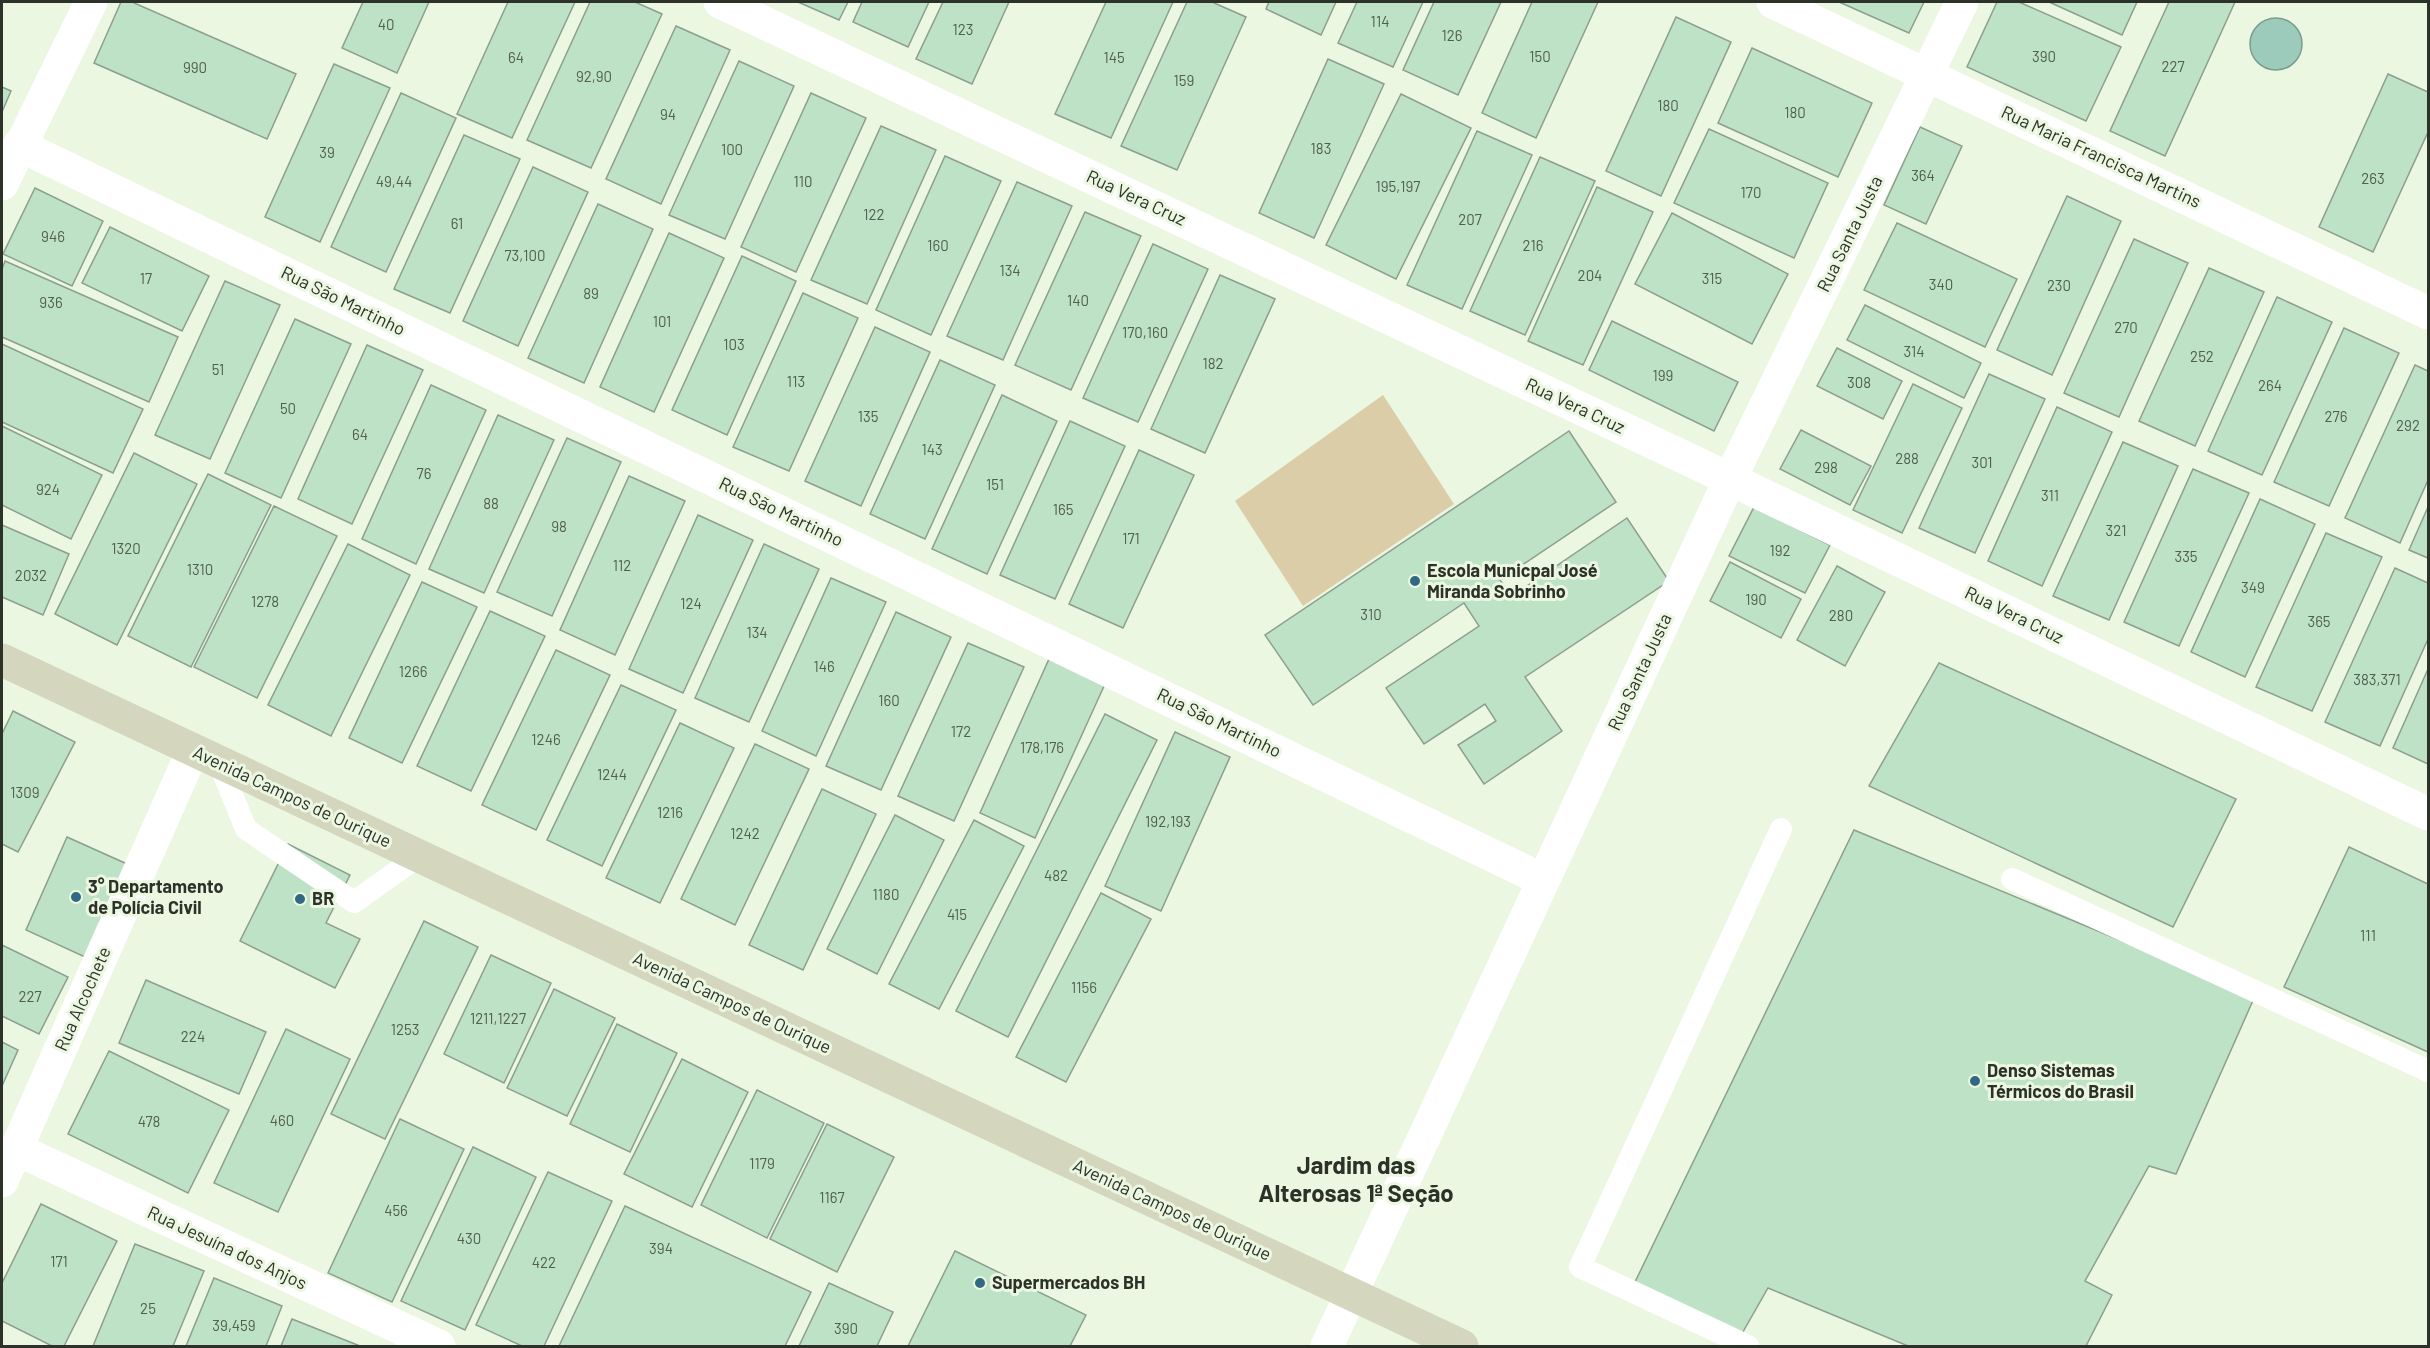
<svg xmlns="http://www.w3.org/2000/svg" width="2430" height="1348" font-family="Barlow,sans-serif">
<rect width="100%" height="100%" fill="#ebf7e1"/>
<path fill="#dbcda8" d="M1383,395l71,109 -151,102 -68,-105z"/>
<circle fill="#9ccbbb" stroke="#7b9d8f" stroke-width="1.5" cx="2276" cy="44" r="26"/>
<g fill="#bee2c5" stroke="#8c9f90" stroke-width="1.5">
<path d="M121,2h11l164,72 -29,65 -173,-76z"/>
<path d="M363,2h66l-32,71 -55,-25z"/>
<path d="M508,2h67l-63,136 -55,-24z"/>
<path d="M590,2h45l27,12 -71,154 -64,-28z"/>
<path d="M798,2h50l-9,18z"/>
<path d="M862,2h67l-21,45 -55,-25z"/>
<path d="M943,2h66l-37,82 -56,-25z"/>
<path d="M1106,2h67l-62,136 -56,-24z"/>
<path d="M1187,2h25l34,15 -69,153 -56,-24z"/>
<path d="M1269,2h67l-15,33 -55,-26z"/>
<path d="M1357,2h66l-30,65 -55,-24z"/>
<path d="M1434,2h67l-43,93 -55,-25z"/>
<path d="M1532,2h66l-62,136 -54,-25z"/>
<path d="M1839,2h85l-15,31z"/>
<path d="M1997,2h22l102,45 -35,74 -119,-54z"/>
<path d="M2049,2h88l-15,33z"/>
<path d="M2169,2h66l-70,154 -55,-25z"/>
<path d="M1676,17l55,25 -70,154 -55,-25z"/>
<path d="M676,26l54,24 -69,154 -55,-25z"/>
<path d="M1752,48l120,55 -34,74 -120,-54z"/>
<path d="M1328,59l56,25 -70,154 -55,-25z"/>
<path d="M739,61l55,25 -69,153 -56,-24z"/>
<path d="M334,64l56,24 -70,154 -55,-25z"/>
<path d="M2388,74l40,18v40l-55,120 -54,-25z"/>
<path d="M2,87l9,4 -9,21z"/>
<path d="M401,93l55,25 -70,154 -55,-25z"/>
<path d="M811,93l55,25 -70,154 -55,-25z"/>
<path d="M1401,94l70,34 -75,151 -70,-34z"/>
<path d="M881,126l55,24 -69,154 -56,-24z"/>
<path d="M1920,127l42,19 -36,78 -42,-19z"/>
<path d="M1709,129l119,54 -34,75 -120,-55z"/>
<path d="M1477,131l55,24 -70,154 -55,-24z"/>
<path d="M464,135l56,24 -70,154 -56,-24z"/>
<path d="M945,156l56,25 -70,154 -55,-25z"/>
<path d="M1540,157l55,24 -70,154 -55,-24z"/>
<path d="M533,167l55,25 -70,154 -55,-25z"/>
<path d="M1017,182l55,24 -69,154 -56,-24z"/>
<path d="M1597,187l56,25 -70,153 -55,-24z"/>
<path d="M35,188l68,33 -31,65 -69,-32z"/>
<path d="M2067,196l54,25 -69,154 -55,-25z"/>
<path d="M598,204l55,25 -69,154 -56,-25z"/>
<path d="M1085,212l56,24 -70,154 -56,-25z"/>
<path d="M1672,213l116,61 -36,70 -117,-60z"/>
<path d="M1897,223l120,56 -32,68 -121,-57z"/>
<path d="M110,227l99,49 -27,55 -100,-48z"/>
<path d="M669,233l55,25 -70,154 -54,-25z"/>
<path d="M2134,239l54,24 -69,154 -55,-24z"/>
<path d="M1153,244l55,25 -70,153 -55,-24z"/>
<path d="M742,256l54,25 -69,154 -55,-25z"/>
<path d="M5,261l173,76 -29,65 -147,-65v-68z"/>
<path d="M2209,268l55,24 -69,154 -56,-25z"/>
<path d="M1220,275l55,24 -70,154 -54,-24z"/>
<path d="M225,281l55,24 -70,154 -55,-24z"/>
<path d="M803,293l55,25 -69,153 -56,-24z"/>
<path d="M2277,297l55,25 -70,153 -54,-24z"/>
<path d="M1865,305l116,58 -17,35 -117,-58z"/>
<path d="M295,319l56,25 -70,154 -56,-25z"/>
<path d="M1612,321l126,61 -24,49 -125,-61z"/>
<path d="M875,327l55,25 -69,154 -56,-25z"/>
<path d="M2344,328l55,25 -70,153 -55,-24z"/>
<path d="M2,344l141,65 -30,64 -111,-51z"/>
<path d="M367,345l56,25 -71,154 -54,-25z"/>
<path d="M1837,348l65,33 -19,38 -66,-33z"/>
<path d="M940,360l55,25 -70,154 -55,-25z"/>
<path d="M2415,365l13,6v109l-28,63 -55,-25z"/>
<path d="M1989,374l56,25 -70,154 -56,-25z"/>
<path d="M1913,384l49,24 -60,125 -49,-23z"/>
<path d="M431,385l55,25 -70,154 -54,-25z"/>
<path d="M1002,395l55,26 -70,153 -55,-25z"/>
<path d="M2057,407l55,25 -70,154 -54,-25z"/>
<path d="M498,415l56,25 -70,153 -55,-24z"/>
<path d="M1070,421l55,25 -70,153 -55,-24z"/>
<path d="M2,426l100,49 -31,64 -69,-34z"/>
<path d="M1801,430l70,36 -21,39 -70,-36z"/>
<path d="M1569,431l47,71 -116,78 12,16 115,-78 42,63 -144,96 37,54 -78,53 -26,-39 38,-24 -11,-17 -61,40 -38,-56 93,-62 -15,-23 -151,102 -48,-70z"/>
<path d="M567,438l54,24 -69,154 -55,-24z"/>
<path d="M2123,442l55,24 -69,154 -56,-24z"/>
<path d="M1139,450l55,25 -71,153 -54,-24z"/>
<path d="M134,453l63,31 -80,161 -62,-31z"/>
<path d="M2193,469l56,24 -70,153 -55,-24z"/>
<path d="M208,474l63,31 -80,162 -63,-31z"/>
<path d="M629,476l56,25 -70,154 -55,-25z"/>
<path d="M2260,499l55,25 -70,153 -54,-25z"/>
<path d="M274,506l63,30 -80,162 -63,-31z"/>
<path d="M1754,507l76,38 -25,48 -76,-37z"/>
<path d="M2428,507v51l-19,-8z"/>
<path d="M698,515l55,25 -70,153 -54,-24z"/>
<path d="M2,525l67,29 -26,61 -41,-18z"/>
<path d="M2326,533l56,24 -70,154 -56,-24z"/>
<path d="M348,544l62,31 -79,161 -63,-31z"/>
<path d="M764,544l55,25 -70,153 -54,-24z"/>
<path d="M1730,562l71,37 -20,39 -71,-37z"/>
<path d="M1837,566l48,26 -40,74 -48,-26z"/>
<path d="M2395,568l33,15v56l-48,107 -55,-24z"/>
<path d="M831,578l55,24 -70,154 -54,-25z"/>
<path d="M422,582l55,25 -75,156 -53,-25z"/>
<path d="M490,611l55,25 -74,155 -54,-25z"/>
<path d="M896,612l55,25 -70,153 -55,-24z"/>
<path d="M968,643l56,24 -70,154 -56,-25z"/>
<path d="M556,650l54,25 -74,155 -54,-25z"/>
<path d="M1049,659l56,25 -70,154 -55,-25z"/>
<path d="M1939,663l297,136 -63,128 -304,-141z"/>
<path d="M2428,669v95l-35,-16z"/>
<path d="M621,685l55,25 -74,156 -55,-26z"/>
<path d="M13,711l62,31 -57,110 -16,-8v-110z"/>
<path d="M1105,714l52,26 -149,297 -52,-26z"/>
<path d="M680,723l54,25 -74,155 -54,-25z"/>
<path d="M1175,732l55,25 -69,154 -56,-25z"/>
<path d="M755,744l54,25 -74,156 -54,-26z"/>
<path d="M822,789l54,25 -73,156 -54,-25z"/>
<path d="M895,815l49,25 -67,134 -50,-25z"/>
<path d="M974,820l50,26 -85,163 -50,-25z"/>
<path d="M1854,830l401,166 -79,178 -27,-8 -64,115 27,14 -26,51h-178l-140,-58 -28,49 -105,-55z"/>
<path d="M67,837l60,27 -42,93 -59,-27z"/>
<path d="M288,844l62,31 -24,48 34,16 -25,49 -95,-47z"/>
<path d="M2349,847l79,37v168l-144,-65z"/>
<path d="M1101,893l50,26 -85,163 -50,-25z"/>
<path d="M424,921l54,26 -93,192 -54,-25z"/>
<path d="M2,945l66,32 -29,57 -37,-18z"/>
<path d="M491,955l60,28 -47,100 -60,-29z"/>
<path d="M146,980l120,52 -27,62 -120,-51z"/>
<path d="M554,989l61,29 -48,98 -60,-28z"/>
<path d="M617,1024l60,29 -47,99 -60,-28z"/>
<path d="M286,1029l64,30 -72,153 -64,-29z"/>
<path d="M2,1042l16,8 -16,36z"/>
<path d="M109,1051l120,59 -41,83 -120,-59z"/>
<path d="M682,1059l66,33 -56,115 -68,-33z"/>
<path d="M757,1090l67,33 -57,115 -66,-33z"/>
<path d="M400,1119l64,30 -72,153 -64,-29z"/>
<path d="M827,1124l67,33 -57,115 -67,-33z"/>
<path d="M473,1147l63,30 -71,153 -64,-29z"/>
<path d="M548,1172l64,29 -68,145h-22l-46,-21z"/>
<path d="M41,1204l76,37 -53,105h-12l-50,-25v-38z"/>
<path d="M625,1206l186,86 -26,54h-226z"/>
<path d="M135,1244l69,27 -31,75h-80z"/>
<path d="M955,1251l131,64 -16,31h-162z"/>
<path d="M214,1278l68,28 -16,40h-80z"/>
<path d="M829,1283l64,29 -16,34h-78z"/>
<path d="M292,1319l68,27h-79z"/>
</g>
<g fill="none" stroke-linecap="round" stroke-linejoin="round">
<g stroke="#fff" stroke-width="22">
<path d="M219,763l27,66 108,73 65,-46"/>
<path d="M2012,879l416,192"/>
<path d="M1748,1346l-168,-79 201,-438"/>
</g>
<g stroke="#fff" stroke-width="33">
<path d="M720,2l1010,477 698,335"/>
<path d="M1773,2l655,311"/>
<path d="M19,145l1524,735"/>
<path d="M2,184l89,-182"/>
<path d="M16,1149l423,197"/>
<path d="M2,1181l191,-431"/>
<path d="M1327,1346l403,-867 232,-477"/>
</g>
<path stroke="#d4d6bd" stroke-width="33" d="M2,660l1460,686"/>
</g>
<g fill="#316883" stroke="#ebf7e1" stroke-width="2">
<circle cx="1415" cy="581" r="6"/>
<circle cx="76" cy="897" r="6"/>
<circle cx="300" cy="899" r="6"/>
<circle cx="1975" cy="1081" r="6"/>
<circle cx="980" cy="1283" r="6"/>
</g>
<g text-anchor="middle" stroke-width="6" stroke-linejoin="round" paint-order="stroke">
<g font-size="15" fill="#515e50">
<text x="1380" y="27">114</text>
<text x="386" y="30">40</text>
<text x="963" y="35">123</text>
<text x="1452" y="41">126</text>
<text x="1540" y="62">150</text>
<text x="2044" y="62">390</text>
<text x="516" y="63">64</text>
<text x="1114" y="63">145</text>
<text x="2173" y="72">227</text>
<text x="195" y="73">990</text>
<text x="594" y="82">92,90</text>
<text x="1184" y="86">159</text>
<text x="1668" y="111">180</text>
<text x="1795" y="118">180</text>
<text x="668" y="120">94</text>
<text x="1321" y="154">183</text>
<text x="732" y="155">100</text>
<text x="327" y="158">39</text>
<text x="1923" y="181">364</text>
<text x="2373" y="184">263</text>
<text x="394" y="187">49,44</text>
<text x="803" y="187">110</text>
<text x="1398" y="192">195,197</text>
<text x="1751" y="198">170</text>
<text x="874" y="220">122</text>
<text x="1470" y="225">207</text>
<text x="457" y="229">61</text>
<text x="53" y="242">946</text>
<text x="938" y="251">160</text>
<text x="1533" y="251">216</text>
<text x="525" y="261">73,100</text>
<text x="1010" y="276">134</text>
<text x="1590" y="281">204</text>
<text x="146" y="284">17</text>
<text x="1712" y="284">315</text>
<text x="1941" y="290">340</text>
<text x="2059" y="291">230</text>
<text x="591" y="299">89</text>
<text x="1078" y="306">140</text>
<text x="51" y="308">936</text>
<text x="662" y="327">101</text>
<text x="2126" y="333">270</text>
<text x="1145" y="338">170,160</text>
<text x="734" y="350">103</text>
<text x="1914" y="357">314</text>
<text x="2202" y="362">252</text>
<text x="1213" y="369">182</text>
<text x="218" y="375">51</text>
<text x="1663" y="381">199</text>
<text x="796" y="387">113</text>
<text x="1859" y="388">308</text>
<text x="2270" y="391">264</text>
<text x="288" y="414">50</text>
<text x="868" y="422">135</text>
<text x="2336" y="422">276</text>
<text x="2408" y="431">292</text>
<text x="360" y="440">64</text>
<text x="932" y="455">143</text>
<text x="1907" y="464">288</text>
<text x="1982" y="468">301</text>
<text x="1826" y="473">298</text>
<text x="424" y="479">76</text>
<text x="995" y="490">151</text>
<text x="48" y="495">924</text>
<text x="2050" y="501">311</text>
<text x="491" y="509">88</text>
<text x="1063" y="515">165</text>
<text x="559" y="532">98</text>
<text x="2116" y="536">321</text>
<text x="1131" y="544">171</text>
<text x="126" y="554">1320</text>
<text x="1780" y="556">192</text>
<text x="2186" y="562">335</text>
<text x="622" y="571">112</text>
<text x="200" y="575">1310</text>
<text x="31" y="581">2032</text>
<text x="2253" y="593">349</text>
<text x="1756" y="605">190</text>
<text x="265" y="607">1278</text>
<text x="691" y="609">124</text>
<text x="1371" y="620">310</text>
<text x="1841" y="621">280</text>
<text x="2319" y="627">365</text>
<text x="757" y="638">134</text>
<text x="824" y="672">146</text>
<text x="413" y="677">1266</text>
<text x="2377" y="685">383,371</text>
<text x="889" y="706">160</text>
<text x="961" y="737">172</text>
<text x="546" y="745">1246</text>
<text x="1042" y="753">178,176</text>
<text x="612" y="780">1244</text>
<text x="25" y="798">1309</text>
<text x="670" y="818">1216</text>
<text x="1168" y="827">192,193</text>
<text x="745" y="839">1242</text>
<text x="1056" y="881">482</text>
<text x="886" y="900">1180</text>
<text x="957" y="920">415</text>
<text x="2368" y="941">111</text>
<text x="1084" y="993">1156</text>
<text x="30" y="1002">227</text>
<text x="498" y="1024">1211,1227</text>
<text x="405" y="1035">1253</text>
<text x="193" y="1042">224</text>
<text x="282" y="1126">460</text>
<text x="149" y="1127">478</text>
<text x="762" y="1169">1179</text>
<text x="832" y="1203">1167</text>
<text x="396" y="1216">456</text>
<text x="469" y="1244">430</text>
<text x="661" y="1254">394</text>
<text x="59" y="1267">171</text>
<text x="544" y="1268">422</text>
<text x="148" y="1314">25</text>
<text x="234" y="1331">39,459</text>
<text x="846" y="1334">390</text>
</g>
<g font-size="18" fill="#2d3229" stroke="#ebf7e1">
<text transform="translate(2101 157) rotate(25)" y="6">Rua Maria Francisca Martins</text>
<text transform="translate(1136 198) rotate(25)" y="6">Rua Vera Cruz</text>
<text transform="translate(1850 234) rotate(-64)" y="6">Rua Santa Justa</text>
<text transform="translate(343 301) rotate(26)" y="6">Rua São Martinho</text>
<text transform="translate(1575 406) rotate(25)" y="6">Rua Vera Cruz</text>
<text transform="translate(781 512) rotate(26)" y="6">Rua São Martinho</text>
<text transform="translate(2014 615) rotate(26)" y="6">Rua Vera Cruz</text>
<text transform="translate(1640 672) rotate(-65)" y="6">Rua Santa Justa</text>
<text transform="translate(1219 723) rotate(26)" y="6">Rua São Martinho</text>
<text transform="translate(292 797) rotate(25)" y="6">Avenida Campos de Ourique</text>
<text transform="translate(83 999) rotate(-66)" y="6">Rua Alcochete</text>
<text transform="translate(732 1003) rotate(25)" y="6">Avenida Campos de Ourique</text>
<text transform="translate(1172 1210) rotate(25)" y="6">Avenida Campos de Ourique</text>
<text transform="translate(227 1248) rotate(25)" y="6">Rua Jesuína dos Anjos</text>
</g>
<g font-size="18" font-weight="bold" fill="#2d3229" stroke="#ebf7e1" text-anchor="start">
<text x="1427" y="577">Escola Municpal José<tspan x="1427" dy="21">Miranda Sobrinho</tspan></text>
<text x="88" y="893">3° Departamento<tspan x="88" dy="21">de Polícia Civil</tspan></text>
<text x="312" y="905">BR</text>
<text x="1987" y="1077">Denso Sistemas<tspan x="1987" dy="21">Térmicos do Brasil</tspan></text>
<text x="992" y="1289">Supermercados BH</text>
</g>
<g font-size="24" font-weight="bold" fill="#2d3229" stroke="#ebf7e1">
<text x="1356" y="1174">Jardim das<tspan x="1356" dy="28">Alterosas 1ª Seção</tspan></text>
</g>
</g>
<rect width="2430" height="1348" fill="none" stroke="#2d3229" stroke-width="6"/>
</svg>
